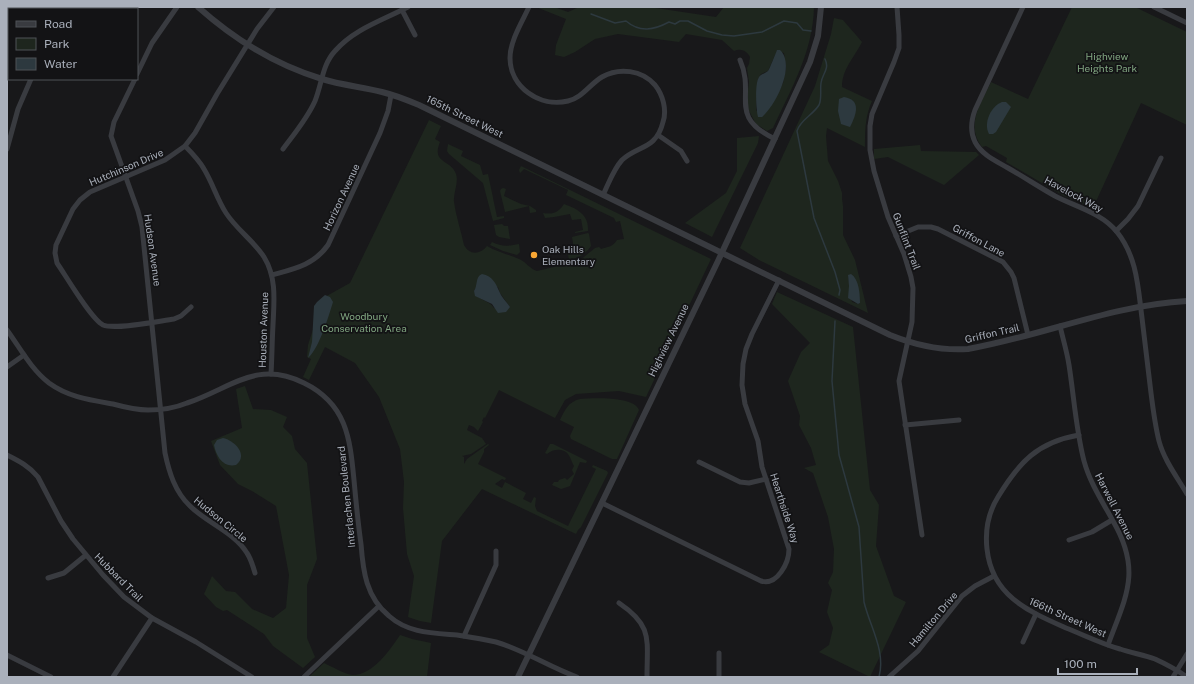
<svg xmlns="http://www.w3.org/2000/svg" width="1194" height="684" font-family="'Public Sans',sans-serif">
<rect width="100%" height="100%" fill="#18181a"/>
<g fill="#1e261e" fill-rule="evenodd">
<path d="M536,7h18l14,5 9,-4 72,-1 67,10 8,-10h90c-1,45 -23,82 -41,121l-6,3 -11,-7 -8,-15 -1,-12 2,-15 -2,-14 2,-4 1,-7c-3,-6 -9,-9 -16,-6l-12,-11 -36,-6 -7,8 -61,-8 -23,5 -20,13 -11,5 -9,-2 1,-10 10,-26zM777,51l7,2 2,15 -3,15 -8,16 -19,12 2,-32 3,-5 7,-3z"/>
<path d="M1072,7h63l52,25v93l-46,-22 -48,105 -29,-12 -58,-34 1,-4 -21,-12 -4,1c-17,-22 -1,-44 9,-65l37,17z"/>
<path d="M834,18l9,2c6,7 13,15 19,22 -8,16 -20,27 -20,45l30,14c-7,16 -7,29 -7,46l-38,-19 -1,8 2,25 10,20 4,12v6l1,7v29l12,25 13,53 -109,-53 -19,-12 75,-162 16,-52zM848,275c9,11 11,14 12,28l-2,1 -6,-2z"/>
<path d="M429,120l12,6 -6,13 5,3c-9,22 11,17 16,32 3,9 -3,19 -2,28 2,14 7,29 10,43 5,10 16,10 23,1 10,6 21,8 32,13 7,3 11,10 18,12l42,-10 16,-13 4,-1 2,2c6,-2 12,-2 16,-9l7,-1 -4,-18 -4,1 -2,-4 -48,-23 2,-5 -44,-21 -4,4 -1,-3 2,-4 190,93 -65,138 -27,-6 -43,3 -11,6 -10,18 -56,-28 -14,28 -1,-1 -2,4 1,1 -5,9 -4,-4 -5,-2 -2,5 15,8 4,6 -15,10 -9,2 2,1v7l3,-5 21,-15 1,1 -5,4v3l-6,12 28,14 -1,2 -3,-1 -7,5 7,4 3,-6 21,11 -3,6 8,4 3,-6 2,1 -1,8 2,5 31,15 28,-57 -4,-2 1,-2 14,6 1,2 -27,54 -3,3 -2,4 -94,-45 -40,52 -11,82 -11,-2 -12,-4 6,-41 -7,-22 -4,-46 1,-26 -4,-33 -21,-52 -24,-34 -30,-16 -16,33 -6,-3 8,-18 -4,-2 1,-12 15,-47 27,-15zM477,286l21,1 2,6 10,14 -16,1c-5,-8 -17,-8 -20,-17z"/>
<path d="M759,136l-1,7 -46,94 -27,-14 41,-30 11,-22v-33z"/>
<path d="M448,144l15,7 -2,5 19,9 3,10 5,-1 9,43 7,-1v2l-11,3 -10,-38 -34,-29 -2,-3z"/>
<path d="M920,145l1,6 55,1 3,3 -35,30 -56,-28 -14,2v-10z"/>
<path d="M503,188l3,1 -2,7 17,8 9,2 6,4v2l-6,1 -1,-7 -24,6 -5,-21 1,-2z"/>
<path d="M564,204c14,5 25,11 24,27l-13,2v-1l8,-2 -2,-11 -9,1 -2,-6 -16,3 -9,1 -2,-5c10,2 16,-1 21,-9z"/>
<path d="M502,224l2,2h4l2,13 -11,-2 -3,-2 -2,-10z"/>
<path d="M588,233l1,1 2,12c-8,12 -19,14 -33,17v-1l11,-3 -2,-8 7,-2 -2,-12z"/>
<path d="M492,242c10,5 17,4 27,2l1,8 -3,3 -14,-4 -13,-6z"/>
<path d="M777,292l76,35 17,163 9,15 -3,41 18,50 12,6 -36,75 -51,-25 10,-7 4,-17 -6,-16 5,-22 -4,-7 5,-11 1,-23 -6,-32 -15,-44 -9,-5 12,-3 -5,-17 -12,-23 1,-9 -12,-35 13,-29 9,-9 -38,-39z"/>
<path d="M245,386l8,23 18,1 16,7 -4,10 9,9 3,13 12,14 10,96 -10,26v53l8,19 -12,11 -30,-22 -9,-12 -37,-24 -4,1 -7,-4 -12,-13 8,-18 14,15 9,1 17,17 21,9 13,-10 3,-33 -13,-69 -24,-15 -14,-7 -18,-19 -9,-24 31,-13 -6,-39z"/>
<path d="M580,399c13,-1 54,-3 59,11l-22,49h-5l-41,-20 -1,-3 4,-9 -14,-7c5,-10 8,-18 20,-21z"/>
<path d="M550,444h3l34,17 -1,2 -6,-1 -10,24 -9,3 -9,-4 2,-3h4l1,-2 6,-2 2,2 7,-6 -2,-4 2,-4c-2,-3 -3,-8 -6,-12 -5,-6 -15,-5 -21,0l-2,-1z"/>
<path d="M400,635l12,4 19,4 -4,34h-118l15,-14c7,3 22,12 29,12 20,0 37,-25 47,-40z"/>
</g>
<g fill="#2d393f">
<path d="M777,50h3c16,15 -4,55 -18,67h-4c-2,-8 -3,-30 0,-38 2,-5 6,-5 10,-8 2,-3 7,-16 9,-21z"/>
<path d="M844,97c18,3 12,18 6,30l-9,-3 -3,-13 1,-12z"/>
<path d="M1002,102h4l5,5 -15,25 -3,2h-4c-6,-11 2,-28 13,-32z"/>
<path d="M482,274c11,2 14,10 18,19 2,5 7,9 10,14l-4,5 -8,1 -6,-9 -17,-8 -1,-5c4,-6 1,-14 8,-17z"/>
<path d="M851,274c8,5 9,20 9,29l-2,1 -10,-6 1,-12 -1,-11z"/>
<path d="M325,295l5,2 3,5c-4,13 -14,47 -25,56l4,-16 2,-36 3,-4z"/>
<path d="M223,438c11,2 26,17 13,27 -13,3 -20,-9 -22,-20l3,-5z"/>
</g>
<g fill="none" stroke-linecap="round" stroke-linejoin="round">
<g stroke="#2d393f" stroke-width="1.5">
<path d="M591,14l24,9 11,-2c14,12 28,9 43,1l6,2 5,-3h8l19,10 15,4 12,1 28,-4 22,-11 13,2 6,7 8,1"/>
<path d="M825,59c5,10 -3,15 -4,24 -1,7 1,16 -2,22 -6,10 -19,15 -22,26l17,87 21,54 5,18 -1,5"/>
<path d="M835,321l-3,60 7,74 20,72 5,75c6,25 22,49 15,75"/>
</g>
<g stroke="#393b40" stroke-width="5">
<path d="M529,7c-7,15 -19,34 -19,51 0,29 30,50 58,43 14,-3 22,-17 34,-24 17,-10 40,-7 53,8 8,10 12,25 8,37 -7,28 -25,23 -41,38 -9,10 -13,23 -19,35"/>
<path d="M897,7l2,28v13l-5,14 -22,52 -2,12v24l4,21 14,46 16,37 7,23 2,11 -1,34 -13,59 23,154"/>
<path d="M1023,7l-48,103c-4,11 -5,22 0,32 7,13 21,19 33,26 16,9 31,19 47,28 21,11 47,17 62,36 20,25 21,55 25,86 3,25 6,50 9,75 2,16 4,32 8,48 5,19 18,36 28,53"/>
<path d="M1154,7l33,16"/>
<path d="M78,9l1,-2"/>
<path d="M402,10l13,25"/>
<path d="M740,60c16,36 -13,56 35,79"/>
<path d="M137,74l15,-31 25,-36"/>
<path d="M135,79l-21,43 -3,14 27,75 4,16 23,226c4,19 10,39 25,53 17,17 44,26 57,47 4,6 6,13 8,20"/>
<path d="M658,135l23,16 6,10"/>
<path d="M185,146c7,7 14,14 19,23 9,15 13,30 22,44 11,17 28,28 38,44 13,21 10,45 9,68 -1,17 -1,33 -2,49"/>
<path d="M7,149l11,-40 13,-30"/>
<path d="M283,149c11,-15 24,-30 32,-48 7,-17 7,-36 20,-50 19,-22 48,-31 73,-44"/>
<path d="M1116,231l12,-12 10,-13 23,-48"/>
<path d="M896,236l22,-9h13l7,2 65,33 8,10 3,6 14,57"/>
<path d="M272,275c22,-6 42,-10 56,-30l52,-112 8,-22 3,-16"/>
<path d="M191,307l-10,9 -7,3c-15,2 -59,11 -71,6 -12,-6 -37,-49 -46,-62l-2,-10 1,-8 17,-36 7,-9 10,-8 75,-32 20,-14 10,-13 22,-39 40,-65 17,-22"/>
<path d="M1060,326c3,13 7,26 9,39 5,32 7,65 15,96 6,22 18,40 29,60 29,50 13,75 -5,124"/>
<path d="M7,330c13,18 24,39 42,53 19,14 41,17 64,21 11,3 23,6 35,6 14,0 27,-2 39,-7 43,-14 69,-44 117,-20 43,21 46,56 50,97 2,22 4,43 7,64 2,27 5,53 28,72 19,17 43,17 68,19 13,2 26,4 39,7 28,8 53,25 81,35"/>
<path d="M7,367l17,-12"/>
<path d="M905,425l54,-5"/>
<path d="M1079,435c-41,7 -60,27 -81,62 -10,16 -13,34 -11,52 5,47 41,62 79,79 18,7 36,16 54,21 12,4 24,6 35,10 11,5 22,11 32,18"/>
<path d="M7,455c12,6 22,11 31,22l23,44 12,18 30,36 21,22 28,21 44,24 56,35"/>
<path d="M699,462l41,20 9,1 17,-4"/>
<path d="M602,503l159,78c16,5 28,-18 28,-32l-27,-82 -4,-26 -13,-37 -3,-19 1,-21 3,-15 6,-15 27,-54"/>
<path d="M1069,540l23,-8 20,-12"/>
<path d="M48,578l16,-5 22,-18"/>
<path d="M619,603c34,23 28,36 28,74"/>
<path d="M464,636l32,-71v-14"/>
<path d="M1023,642l13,-28"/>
<path d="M7,655l44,22"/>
<path d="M113,677l39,-59"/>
<path d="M304,677l75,-71"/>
<path d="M719,677v-24"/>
<path d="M889,677l29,-26 44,-55 13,-10 19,-10"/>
<path d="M1173,677l14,-23"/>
</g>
<g stroke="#393b40" stroke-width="6">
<path d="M198,7c36,32 77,58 124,72 19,6 40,8 60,13 13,3 25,8 37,13l471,230c25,10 51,16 78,14 74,-13 144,-44 219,-48"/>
<path d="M518,677l200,-416 92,-199 8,-26 3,-29"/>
</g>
</g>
<circle fill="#f8a633" stroke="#131315" stroke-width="1.5" cx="534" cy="255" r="4"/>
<g text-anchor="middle" stroke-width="3.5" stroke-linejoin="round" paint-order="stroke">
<g font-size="10" fill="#81a681" stroke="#131315">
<text x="1107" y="60">Highview<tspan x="1107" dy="12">Heights Park</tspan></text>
<text x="364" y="320">Woodbury<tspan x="364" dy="12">Conservation Area</tspan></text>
</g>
<g font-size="10" fill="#aab0bb" stroke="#131315">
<text transform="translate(465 116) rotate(26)" y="4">165th Street West</text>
<text transform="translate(126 167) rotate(-23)" y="4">Hutchinson Drive</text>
<text transform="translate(1074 194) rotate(28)" y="4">Havelock Way</text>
<text transform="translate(341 197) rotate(-65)" y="4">Horizon Avenue</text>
<text transform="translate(979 240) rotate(28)" y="4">Griffon Lane</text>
<text transform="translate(907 241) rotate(69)" y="4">Gunflint Trail</text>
<text transform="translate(153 250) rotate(82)" y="4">Hudson Avenue</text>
<text transform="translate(263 330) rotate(-88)" y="4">Houston Avenue</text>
<text transform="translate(992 333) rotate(-13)" y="4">Griffon Trail</text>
<text transform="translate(668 340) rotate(-64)" y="4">Highview Avenue</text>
<text transform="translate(346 497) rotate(-96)" y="4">Interlachen Boulevard</text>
<text transform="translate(1115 506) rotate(63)" y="4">Harwell Avenue</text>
<text transform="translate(785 508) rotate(72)" y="4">Hearthside Way</text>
<text transform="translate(221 519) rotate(39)" y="4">Hudson Circle</text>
<text transform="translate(119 577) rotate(45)" y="4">Hubbard Trail</text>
<text transform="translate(1068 617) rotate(24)" y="4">166th Street West</text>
<text transform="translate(933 619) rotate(-50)" y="4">Hamilton Drive</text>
</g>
<g font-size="10" fill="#aab0bb" stroke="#131315" text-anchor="start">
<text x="542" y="253">Oak Hills<tspan x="542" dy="12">Elementary</tspan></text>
</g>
</g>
<rect width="1194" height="684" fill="none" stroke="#aab0bb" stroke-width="16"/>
<rect x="8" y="8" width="130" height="72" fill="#131315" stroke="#4f5257"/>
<rect x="16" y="21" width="20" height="6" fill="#393b40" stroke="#4f5257"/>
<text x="44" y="28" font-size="12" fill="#aab0bb">Road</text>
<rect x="16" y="38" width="20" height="12" fill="#1e261e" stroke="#4f5257"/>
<text x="44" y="48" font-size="12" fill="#aab0bb">Park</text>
<rect x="16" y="58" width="20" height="12" fill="#2d393f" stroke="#4f5257"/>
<text x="44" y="68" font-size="12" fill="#aab0bb">Water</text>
<path d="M1058 668v6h79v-6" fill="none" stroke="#aab0bb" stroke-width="2"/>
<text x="1064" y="668" font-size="12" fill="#aab0bb" stroke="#131315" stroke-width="3" paint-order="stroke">100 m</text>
</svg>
